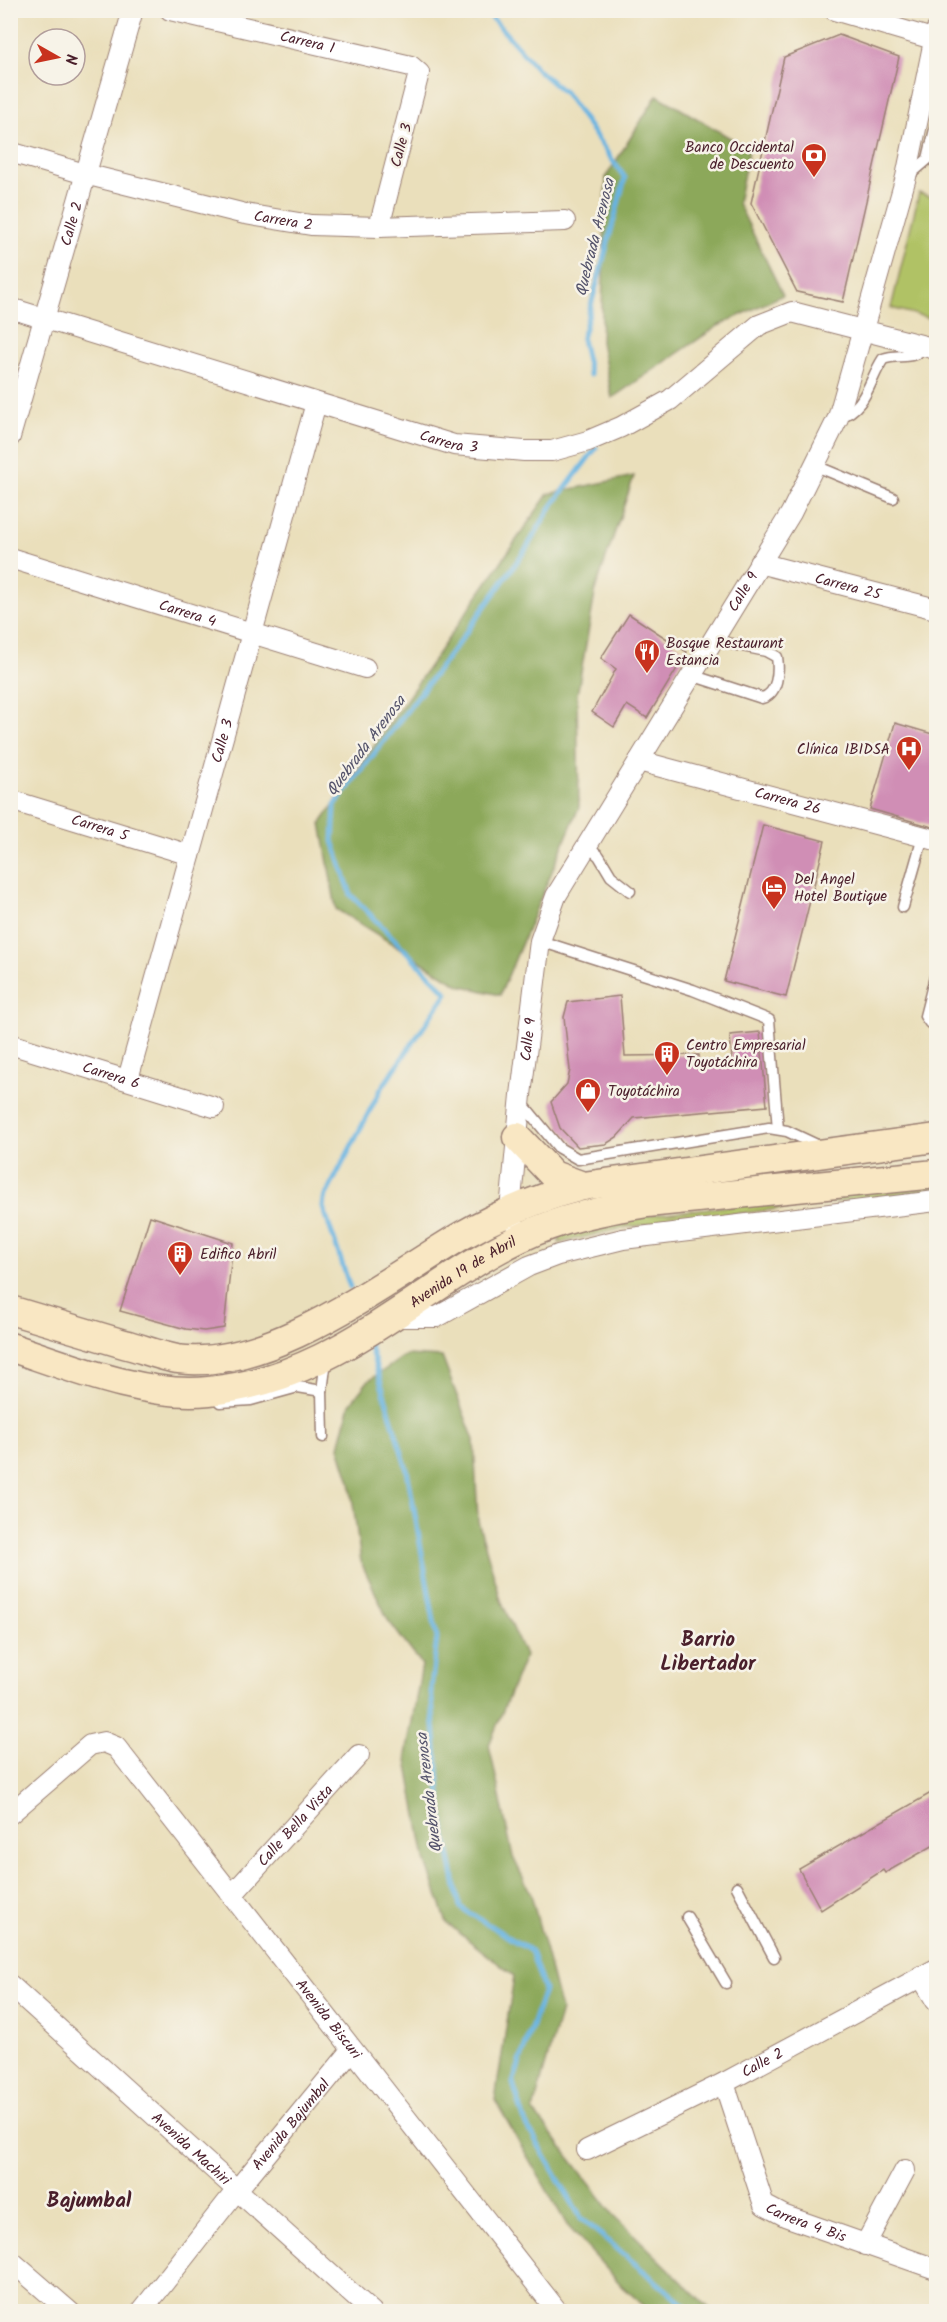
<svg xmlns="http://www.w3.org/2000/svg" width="947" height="2322" font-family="Kalam,sans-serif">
<rect width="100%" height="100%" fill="#f7f3e8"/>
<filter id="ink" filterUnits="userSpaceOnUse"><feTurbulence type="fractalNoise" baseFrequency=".0167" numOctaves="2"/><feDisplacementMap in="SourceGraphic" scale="12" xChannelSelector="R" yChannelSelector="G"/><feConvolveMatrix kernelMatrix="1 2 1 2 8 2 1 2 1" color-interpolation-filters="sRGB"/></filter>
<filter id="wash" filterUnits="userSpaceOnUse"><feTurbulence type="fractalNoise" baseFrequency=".008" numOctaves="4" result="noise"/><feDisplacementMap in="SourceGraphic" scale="24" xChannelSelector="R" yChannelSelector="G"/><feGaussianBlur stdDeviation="1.35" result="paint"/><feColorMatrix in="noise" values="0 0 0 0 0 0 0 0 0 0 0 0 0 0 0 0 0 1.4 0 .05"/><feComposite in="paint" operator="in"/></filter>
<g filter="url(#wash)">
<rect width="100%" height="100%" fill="#eadfbb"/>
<g fill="#b0c265" stroke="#7d7048" stroke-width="1.5">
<path d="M919,193l17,5v122l-45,-12z"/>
<path d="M936,1183v7l-309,37 -68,16 1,-9 61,-16z"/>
</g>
<g fill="#8ca85a" stroke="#6b6442" stroke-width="1.5">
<path d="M657,95l92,54 -11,54 45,92 -65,31 -106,72 -11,-56 5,-165z"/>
<path d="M634,476l-38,112 -19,107 2,112 -79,188 -41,-10 -123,-76 -15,-86 227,-329z"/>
<path d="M406,1355l36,2 32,83 4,81 23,79 24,56 -36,89 24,112 18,37 30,116 -28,100 80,104 99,97h-62l-28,-25 -55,-61 -72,-125 19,-124 -67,-53 -22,-64 -19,-104 16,-90 -34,-45 -27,-58 -11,-80 -11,-35 11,-43 18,-23z"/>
</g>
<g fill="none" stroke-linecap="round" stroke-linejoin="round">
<g stroke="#68b4e1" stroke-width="5">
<path d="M485,10l54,61 27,23 59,84 -43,161 8,36"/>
<path d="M350,1287l-27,-80 1,-8 57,-110 66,-96 -96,-98 -18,-54 2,-36 125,-164 66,-92 25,-42 45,-59"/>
<path d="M369,1343l38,127 30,168 -6,51 11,130 18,88 71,44 13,39 -31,93 12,39 56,96 111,94"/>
</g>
</g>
<g id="blocks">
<g fill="#d08eb5">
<path d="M839,35l60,22 -56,245 -46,-10 -46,-89 33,-146z"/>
<path d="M629,614l58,38 -40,66 -20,-13 -13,22 -22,-15 24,-43 -15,-11z"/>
<path d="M895,723l41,12v93l-66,-19z"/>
<path d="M763,825l62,16 -39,156 -62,-16z"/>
<path d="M620,996l5,60 74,-1v8l33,-3 -2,-25 30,-3 7,74 -133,12 -17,19 -11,7 -28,3 -18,-19 -9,-26 16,-18 3,-14 -6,-53 4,-15z"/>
<path d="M150,1216l83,27 -9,85 -20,3 -18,-2 -66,-18z"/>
<path d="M936,1790v54l-51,29 -2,-3 -62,40 -22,-41z"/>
</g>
</g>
</g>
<g filter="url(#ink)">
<use href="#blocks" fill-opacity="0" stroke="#9a7f73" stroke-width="1.5"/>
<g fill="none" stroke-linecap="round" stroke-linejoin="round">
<defs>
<g id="lane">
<path d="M907,177l21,-18 8,-34"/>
<path d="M838,418c29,-10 30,-36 45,-59 16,-6 30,2 43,-13"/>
<path d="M816,466l77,32"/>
<path d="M691,675l71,23c16,-4 17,-27 15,-41l-11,-6 -53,-11"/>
<path d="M586,844l13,12 12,20 19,15"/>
<path d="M903,907l20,-70"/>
<path d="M540,941l153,49 76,30 9,109"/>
<path d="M936,973l-11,43 5,7 6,1"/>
<path d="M521,1102l38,46 19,11 191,-31 18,3 32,15"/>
<path d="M220,1402l31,-2 47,-13 24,4"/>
<path d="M323,1437l-1,-46 4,-31"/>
<path d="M737,1887l37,70"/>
<path d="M687,1917l39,66"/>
</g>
<g id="street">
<path id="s1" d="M170,10l241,56 8,7 -40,154"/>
<path d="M834,10l102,30"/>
<path id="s2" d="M10,152l75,22 160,40 66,11 68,2 186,-6"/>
<path id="s3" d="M10,308l444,137 70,6h28l36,-10 33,-14 49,-27 89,-75 33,-13 144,37"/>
<path id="s4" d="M10,437l123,-427"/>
<path id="s5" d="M10,558l355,110"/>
<path id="s6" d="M759,563l177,46"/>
<path id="s7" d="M639,761l297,79"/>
<path id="s8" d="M10,800l180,55"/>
<path id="s9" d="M10,1044l204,63"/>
<path id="s10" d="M128,1079l188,-676"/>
<path id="s11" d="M513,1221l-3,-11 11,-115 19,-154 16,-45 235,-383 47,-95 68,-241 30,-146"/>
<path d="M395,1317h42l92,-51 29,-11 65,-16 313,-38"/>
<path id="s12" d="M10,1814l80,-69 14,-3 12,5 442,565"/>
<path id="s13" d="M232,1895l127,-140"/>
<path d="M921,1976l15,25"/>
<path id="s14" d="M10,1985l362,327"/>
<path id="s15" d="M724,2083l40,122 21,11 151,53"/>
<path id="s16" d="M587,2150l137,-67 212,-114"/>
<path d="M865,2245l40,-75"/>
<path d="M10,2260l60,52"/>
<path id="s17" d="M141,2312l95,-121 116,-141"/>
</g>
<g id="secondary">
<path d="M517,1137l36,38 30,11"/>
<path d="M10,1310c38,11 76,23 114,34 17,4 35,12 53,15 92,13 208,-78 284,-123 39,-22 79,-39 122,-50l353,-48"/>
<path id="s18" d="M10,1347c60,20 136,51 199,44 127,-12 204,-101 311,-153 40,-20 84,-28 127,-35l289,-29"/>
</g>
</defs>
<use href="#lane" stroke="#9a7f73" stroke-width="13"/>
<use href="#street" stroke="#9a7f73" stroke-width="22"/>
<use href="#secondary" stroke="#9a7f73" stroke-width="31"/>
<use href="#lane" stroke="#fff" stroke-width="10"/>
<use href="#street" stroke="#fff" stroke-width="20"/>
<use href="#secondary" stroke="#f9e7c3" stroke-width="28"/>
</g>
</g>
<defs>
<symbol id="bank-pin" viewBox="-11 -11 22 30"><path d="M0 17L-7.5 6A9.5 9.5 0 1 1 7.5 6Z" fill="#c8321e" stroke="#f7f3e8"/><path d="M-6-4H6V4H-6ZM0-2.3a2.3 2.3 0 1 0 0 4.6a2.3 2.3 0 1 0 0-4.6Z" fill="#fff"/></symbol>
<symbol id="restaurant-pin" viewBox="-11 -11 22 30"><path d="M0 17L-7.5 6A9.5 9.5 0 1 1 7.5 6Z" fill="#c8321e" stroke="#f7f3e8"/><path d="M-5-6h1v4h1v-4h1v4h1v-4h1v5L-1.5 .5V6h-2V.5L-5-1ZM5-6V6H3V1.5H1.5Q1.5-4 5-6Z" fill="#fff"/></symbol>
<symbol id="hospital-pin" viewBox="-11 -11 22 30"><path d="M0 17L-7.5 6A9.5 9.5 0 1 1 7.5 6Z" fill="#c8321e" stroke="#f7f3e8"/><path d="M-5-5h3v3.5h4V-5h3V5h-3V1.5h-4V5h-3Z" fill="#fff"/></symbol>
<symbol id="hotel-pin" viewBox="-11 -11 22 30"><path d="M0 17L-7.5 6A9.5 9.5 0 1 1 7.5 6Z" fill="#c8321e" stroke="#f7f3e8"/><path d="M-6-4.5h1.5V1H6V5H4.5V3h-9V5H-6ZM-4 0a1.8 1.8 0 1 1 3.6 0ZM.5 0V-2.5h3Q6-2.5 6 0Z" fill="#fff"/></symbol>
<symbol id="building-pin" viewBox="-11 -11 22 30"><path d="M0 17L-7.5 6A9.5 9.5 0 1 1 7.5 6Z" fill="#c8321e" stroke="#f7f3e8"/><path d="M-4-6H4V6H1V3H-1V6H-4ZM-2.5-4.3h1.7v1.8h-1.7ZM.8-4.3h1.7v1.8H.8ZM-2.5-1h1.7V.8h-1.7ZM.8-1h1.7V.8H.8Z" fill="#fff"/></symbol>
<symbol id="shop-pin" viewBox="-11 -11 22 30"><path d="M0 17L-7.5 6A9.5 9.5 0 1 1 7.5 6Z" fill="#c8321e" stroke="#f7f3e8"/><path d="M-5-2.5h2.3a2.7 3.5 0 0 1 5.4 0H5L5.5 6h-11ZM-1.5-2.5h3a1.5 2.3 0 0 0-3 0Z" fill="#fff"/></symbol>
</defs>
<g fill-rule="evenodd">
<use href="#bank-pin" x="799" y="141" width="30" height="40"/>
<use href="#restaurant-pin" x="632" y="637" width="30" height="40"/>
<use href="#hospital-pin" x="894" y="734" width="30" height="40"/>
<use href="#hotel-pin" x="759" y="873" width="30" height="40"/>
<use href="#building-pin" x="652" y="1039" width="30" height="40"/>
<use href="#shop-pin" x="573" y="1076" width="30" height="40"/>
<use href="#building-pin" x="165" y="1239" width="30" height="40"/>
</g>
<g text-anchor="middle" stroke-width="5" stroke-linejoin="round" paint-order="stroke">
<g font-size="15" fill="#4a1f2b" stroke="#f7f3e8">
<text dy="5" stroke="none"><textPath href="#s1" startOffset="141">Carrera 1</textPath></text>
<text transform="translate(401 145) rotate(-75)" y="5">Calle 3</text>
<text dy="5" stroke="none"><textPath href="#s2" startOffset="282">Carrera 2</textPath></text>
<text dy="5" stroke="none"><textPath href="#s4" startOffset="222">Calle 2</textPath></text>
<text dy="5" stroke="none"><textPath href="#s3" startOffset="459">Carrera 3</textPath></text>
<text dy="5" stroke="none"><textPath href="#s6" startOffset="92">Carrera 25</textPath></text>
<text dy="5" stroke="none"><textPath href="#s11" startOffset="687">Calle 9</textPath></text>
<text dy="5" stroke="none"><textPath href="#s5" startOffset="186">Carrera 4</textPath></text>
<text dy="5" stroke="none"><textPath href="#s10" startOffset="351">Calle 3</textPath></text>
<text dy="5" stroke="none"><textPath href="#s7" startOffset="154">Carrera 26</textPath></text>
<text dy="5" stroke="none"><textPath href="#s8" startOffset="94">Carrera 5</textPath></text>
<text dy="5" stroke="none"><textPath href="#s11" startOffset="183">Calle 9</textPath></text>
<text dy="5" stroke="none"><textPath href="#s9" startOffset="106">Carrera 6</textPath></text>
<text dy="5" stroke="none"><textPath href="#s18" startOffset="489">Avenida 19 de Abril</textPath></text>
<text dy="5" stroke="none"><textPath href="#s13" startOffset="94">Calle Bella Vista</textPath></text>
<text dy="5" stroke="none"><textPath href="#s12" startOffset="478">Avenida Biscuri</textPath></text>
<text dy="5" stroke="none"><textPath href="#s16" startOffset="196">Calle 2</textPath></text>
<text dy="5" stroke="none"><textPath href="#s17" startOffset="240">Avenida Bajumbal</textPath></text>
<text dy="5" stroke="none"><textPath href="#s14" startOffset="244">Avenida Machiri</textPath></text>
<text dy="5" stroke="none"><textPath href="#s15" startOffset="174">Carrera 4 Bis</textPath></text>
</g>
<g font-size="15" fill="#4a1f2b" stroke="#f7f3e8" text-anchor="start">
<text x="794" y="152" text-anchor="end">Banco Occidental<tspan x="794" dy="17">de Descuento</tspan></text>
<text x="666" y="648">Bosque Restaurant<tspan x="666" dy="17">Estancia</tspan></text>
<text x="890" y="754" text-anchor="end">Clínica IBIDSA</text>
<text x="794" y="884">Del Angel<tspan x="794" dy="17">Hotel Boutique</tspan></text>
<text x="686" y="1050">Centro Empresarial<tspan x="686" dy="17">Toyotáchira</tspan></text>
<text x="608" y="1096">Toyotáchira</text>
<text x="200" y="1259">Edifico Abril</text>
</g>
<g font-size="16" font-style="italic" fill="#54536b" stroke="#f7f3e8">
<text transform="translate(594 237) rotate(-76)" y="6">Quebrada Arenosa</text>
<text transform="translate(365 745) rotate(-53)" y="6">Quebrada Arenosa</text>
<text transform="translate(428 1793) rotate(-97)" y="6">Quebrada Arenosa</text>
</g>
<g font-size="21" font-weight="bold" fill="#4a1f2b" stroke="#f7f3e8">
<text x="708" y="1646">Barrio<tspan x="708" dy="24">Libertador</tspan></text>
<text x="89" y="2207">Bajumbal</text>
</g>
</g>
<rect width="947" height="2322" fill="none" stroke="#f7f3e8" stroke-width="36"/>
<g transform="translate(57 57) rotate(99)"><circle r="28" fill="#f7f3e8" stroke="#b29e9c" stroke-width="1.5"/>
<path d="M0-4.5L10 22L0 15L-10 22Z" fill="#c8321e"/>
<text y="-9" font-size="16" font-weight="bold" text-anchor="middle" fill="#4a1f2b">N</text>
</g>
</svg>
